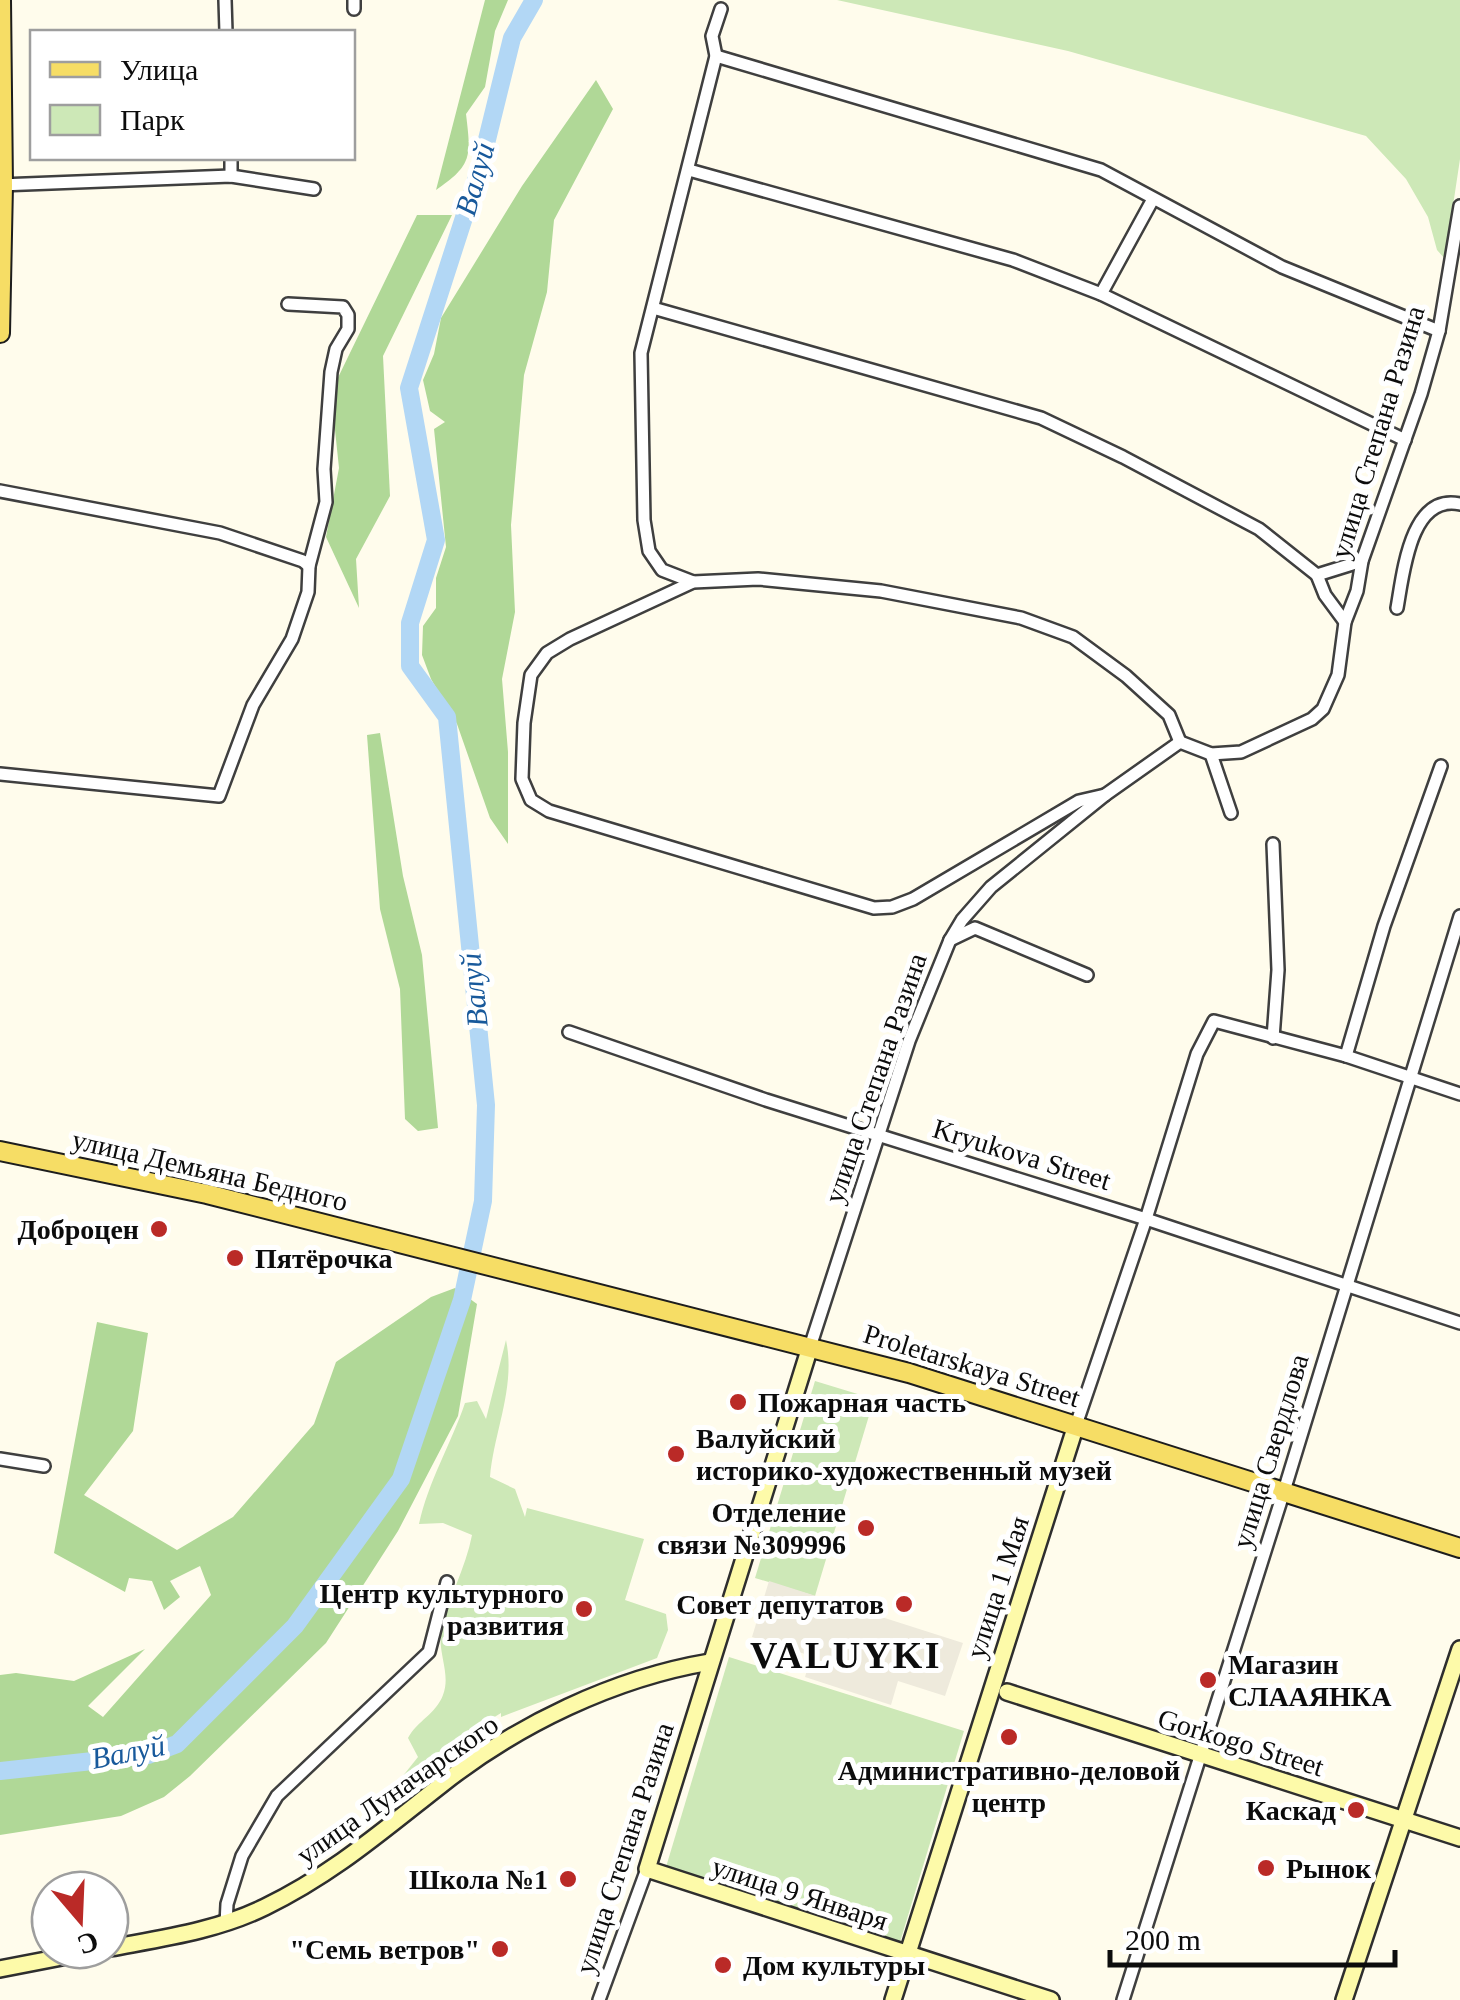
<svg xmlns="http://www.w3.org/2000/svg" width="1460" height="2000" font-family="Georgia,serif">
<rect width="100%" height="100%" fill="#fffcec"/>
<g fill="#cde8b7">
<path d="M837,0h623v159l-15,100 -8,-9 -9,-33 -22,-38 -40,-43 -298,-85z"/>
<path d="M506,1340c10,47 -12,91 -16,137l25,12 10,28 2,-9 117,31 -19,61 41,14 2,16 -11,28 -156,59v-4l-26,16 -68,55 -5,-7 16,-20 -10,-19c9,-17 28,-24 35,-43 8,-21 -5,-41 -2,-62 6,-33 25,-65 31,-98l-29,-12 -24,1c9,-42 32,-80 46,-121l12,-2 9,18z"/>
<path d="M815,1381l59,18 -59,197 -60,-18z"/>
<path d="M729,1657l235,74 -64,211 -234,-75z"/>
</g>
<g fill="#b0d897">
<path d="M485,0h23l-13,31 -10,56 -19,27c5,42 7,51 -30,76z"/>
<path d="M596,80l17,29 -59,111 -7,72 -23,83 -13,150 4,87 -13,67 6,73v92l-18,-26 -33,-94 -26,-45 -9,-24 1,-29 13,-18v-30l10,-31 -12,-118 11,-7 -15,-11 -7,-31 11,-26 7,-36 81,-132z"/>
<path d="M417,215h35l-69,141 7,140 -34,63 3,49 -33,-71 13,-69 -8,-76z"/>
<path d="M380,733l23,143 19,79 16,173 -20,3 -13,-12 -5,-130 -20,-80 -13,-174z"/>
<path d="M455,1288l22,16 -19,112 -60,115 -72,112 -136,133 -26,21 -43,19 -121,19v-160l16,-2 58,8 71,-32 -57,57 15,11 108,-122 -11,-29 -30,15 10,16 -16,13 -12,-29 -23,-3 -4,14 -71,-39 43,-231 51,11 -15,98 -49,64 93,55 56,-33 81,-93 22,-62 95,-65z"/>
</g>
<path fill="#eeeadc" d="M769,1581l194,62 -18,53 -47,-15 -7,24 -86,-28 6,-21 -59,-19z"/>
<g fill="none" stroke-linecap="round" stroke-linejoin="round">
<path stroke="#b2d7f5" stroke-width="18" d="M0,1771l148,-16 29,-11 118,-118 106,-147 61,-179 21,-99 3,-96 -39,-388 -37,-51v-43l26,-83 -27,-152 71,-220 32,-130 22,-38"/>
<defs>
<g id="street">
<path d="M225,0l1,32"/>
<path d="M354,0v9"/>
<path d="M716,56l385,114 181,97 157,64"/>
<path d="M231,158v18"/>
<path d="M689,170l324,90 88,34 304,146"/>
<path d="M0,185l231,-9 83,13"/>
<path d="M1101,294l52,-95"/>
<path d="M653,308l388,110 82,39 136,72 58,46 8,20 20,27"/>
<path d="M0,491l220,42 83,28 6,5"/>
<path d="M1317,575l45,-14"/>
<path d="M693,582l-31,-12 -13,-19 -5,-31 -3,-167 75,-297 -4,-20 9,-27"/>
<path d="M1397,608c6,-33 13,-115 63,-104"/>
<path d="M1211,754l20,59"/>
<path d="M0,774l219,22 34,-91 39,-66 16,-47 1,-26 17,-64 -2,-33 7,-97 5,-23 12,-20v-14l-5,-8 -55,-3"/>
<path d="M1105,795l-26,6 -166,98 -21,8 -18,1 -325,-97 -18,-11 -9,-21 2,-56 7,-48 16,-22 23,-14 123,-57 65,-3 123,12 140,27 52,19 53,39 43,39 11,27"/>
<path d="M1273,844l5,126 -5,68"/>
<path d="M950,940l25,-12 112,47"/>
<path d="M569,1032l197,68 380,119 314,104"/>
<path d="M1346,1056l38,-130 57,-160"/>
<path d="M810,1347l99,-306 41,-101 12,-20 29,-33 114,-92 75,-53 31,12 30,-2 71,-33 11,-10 15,-34 7,-53 12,-31 5,-30 59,-167 18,-63 21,-125"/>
<path d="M1076,1425l70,-206 51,-165 17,-33 132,35 114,38"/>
<path d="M0,1459l44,7"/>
<path d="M226,1924l1,-20 15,-48 35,-60 152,-144 18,-70"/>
<path d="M599,2000l48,-131"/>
<path d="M1123,2000l161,-509 176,-575"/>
</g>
<g id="secondary">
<path d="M810,1347l-163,522 404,131"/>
<path d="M1007,1692l453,146"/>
<path d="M110,1948c53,-10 106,-17 155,-41 68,-33 117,-76 176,-122 76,-60 173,-107 269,-123"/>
<path d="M0,1969l98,-19"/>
<path d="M893,2000l183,-575"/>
<path d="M1344,2000l116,-351"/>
</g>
<g id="primary">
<path d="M0,333l3,-148 -2,-185"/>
<path d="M0,1151l207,43 702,179 551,175"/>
</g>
</defs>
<use href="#street" stroke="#3f3f3f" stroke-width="16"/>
<use href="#secondary" stroke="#2e2e2e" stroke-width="20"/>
<use href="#primary" stroke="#1d1d1d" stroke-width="22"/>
<use href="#street" stroke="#fff" stroke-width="11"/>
<use href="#secondary" stroke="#fdfaa9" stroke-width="15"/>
<use href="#primary" stroke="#f6dd65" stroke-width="18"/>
</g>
<g fill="#ba2a27" stroke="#fff" stroke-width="4">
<circle cx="159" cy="1229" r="10"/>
<circle cx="235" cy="1258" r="10"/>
<circle cx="738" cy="1402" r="10"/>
<circle cx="676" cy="1454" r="10"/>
<circle cx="866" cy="1528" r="10"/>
<circle cx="904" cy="1604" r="10"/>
<circle cx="584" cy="1609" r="10"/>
<circle cx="1208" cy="1680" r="10"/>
<circle cx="1009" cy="1737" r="10"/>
<circle cx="1356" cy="1810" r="10"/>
<circle cx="1266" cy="1868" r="10"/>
<circle cx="568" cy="1879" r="10"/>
<circle cx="500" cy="1949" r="10"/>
<circle cx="723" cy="1965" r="10"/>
</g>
<g text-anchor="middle" stroke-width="10" stroke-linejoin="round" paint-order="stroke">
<g font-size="28" fill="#0c0c0c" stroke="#fff">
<text transform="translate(1377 432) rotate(-73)" y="10">улица Степана Разина</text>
<text transform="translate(875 1078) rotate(-71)" y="10">улица Степана Разина</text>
<text transform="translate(1022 1154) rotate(17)" y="10">Kryukova Street</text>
<text transform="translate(210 1170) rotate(13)" y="10">улица Демьяна Бедного</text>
<text transform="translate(972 1365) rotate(17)" y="10">Proletarskaya Street</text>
<text transform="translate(1270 1451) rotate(-73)" y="10">улица Свердлова</text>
<text transform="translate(997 1587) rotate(-72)" y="10">улица 1 Мая</text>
<text transform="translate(1241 1742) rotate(17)" y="10">Gorkogo Street</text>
<text transform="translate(397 1789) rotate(-35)" y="10">улица Луначарского</text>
<text transform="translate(624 1848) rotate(-72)" y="10">улица Степана Разина</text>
<text transform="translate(800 1893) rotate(18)" y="10">улица 9 Января</text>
</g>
<g font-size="28" font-weight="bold" fill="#0c0c0c" stroke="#fff" text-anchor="end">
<text x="139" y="1239">Доброцен</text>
<text x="255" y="1268" text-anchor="start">Пятёрочка</text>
<text x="758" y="1412" text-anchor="start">Пожарная часть</text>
<text x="696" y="1448" text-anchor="start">Валуйский<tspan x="696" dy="32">историко-художественный музей</tspan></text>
<text x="846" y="1522">Отделение<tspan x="846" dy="32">связи №309996</tspan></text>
<text x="564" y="1603">Центр культурного<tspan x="564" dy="32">развития</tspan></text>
<text x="884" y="1614">Совет депутатов</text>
<text x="1228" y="1674" text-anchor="start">Магазин<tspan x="1228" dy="32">СЛААЯНКА</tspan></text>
<text x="1009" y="1780" text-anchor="middle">Административно-деловой<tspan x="1009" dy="32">центр</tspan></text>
<text x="1336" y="1820">Каскад</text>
<text x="1286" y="1878" text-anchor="start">Рынок</text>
<text x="548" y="1889">Школа №1</text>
<text x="480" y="1959">"Семь ветров"</text>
<text x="743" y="1975" text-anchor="start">Дом культуры</text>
</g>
<g font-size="30" font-style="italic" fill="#18599b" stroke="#fff">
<text transform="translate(475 179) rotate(-74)" y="10">Валуй</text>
<text transform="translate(474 990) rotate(-96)" y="10">Валуй</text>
<text transform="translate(128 1752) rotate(-11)" y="10">Валуй</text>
</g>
<g font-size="38" font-weight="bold" letter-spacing="2.5" fill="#0c0c0c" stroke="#fff">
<text x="846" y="1668">VALUYKI</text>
</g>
</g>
<rect x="30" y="30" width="325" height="130" fill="#ffffff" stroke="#9e9e9e" stroke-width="2.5"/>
<rect x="50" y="62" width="50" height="15" fill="#f6dd65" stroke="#9e9e9e" stroke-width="2.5"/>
<text x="120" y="80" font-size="30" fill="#0c0c0c">Улица</text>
<rect x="50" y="105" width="50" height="30" fill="#cde8b7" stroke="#9e9e9e" stroke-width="2.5"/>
<text x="120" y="130" font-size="30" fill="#0c0c0c">Парк</text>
<g transform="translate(80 1920) rotate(161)"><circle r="48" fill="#ffffff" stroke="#9e9e9e" stroke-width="2.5"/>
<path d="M0-8L18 38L0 25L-18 38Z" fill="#ba2a27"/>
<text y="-15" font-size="28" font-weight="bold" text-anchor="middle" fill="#0c0c0c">С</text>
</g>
<path d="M1110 1950v15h285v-15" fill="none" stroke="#0c0c0c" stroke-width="5"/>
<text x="1125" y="1950" font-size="30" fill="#0c0c0c" stroke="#ffffff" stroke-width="8" paint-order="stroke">200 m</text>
</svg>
